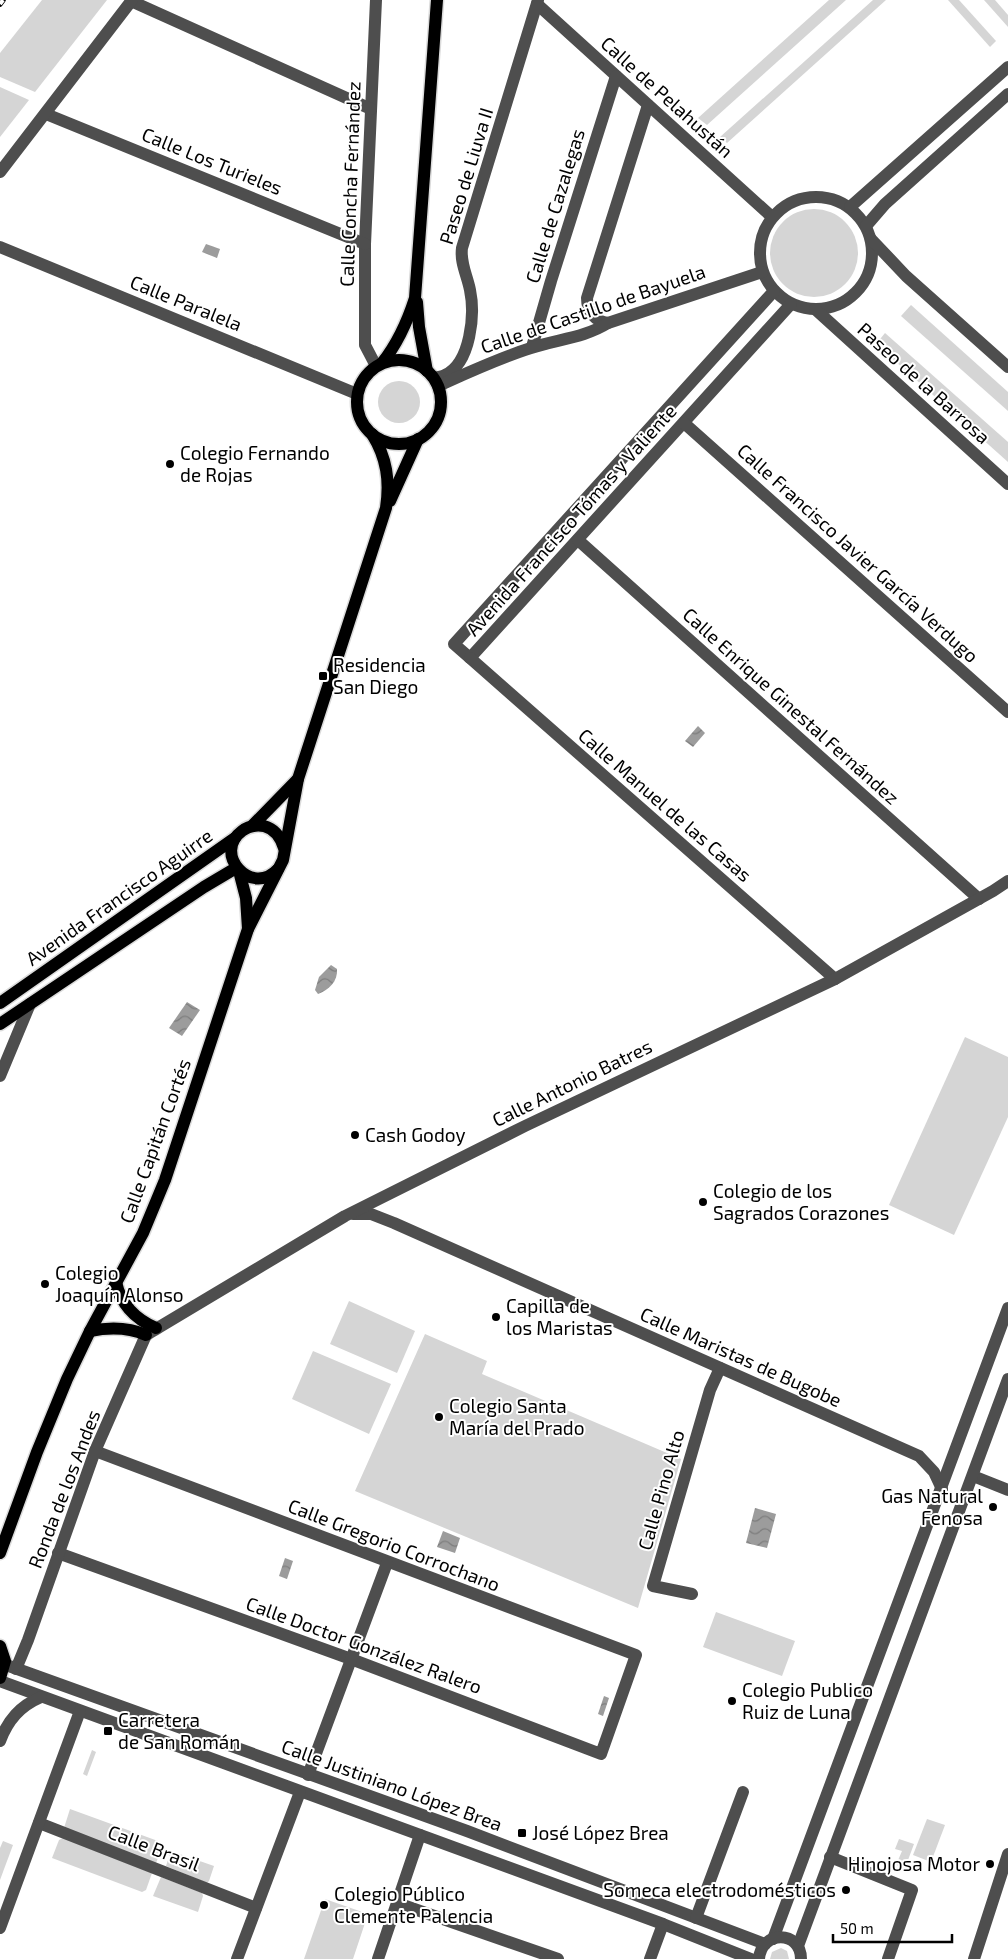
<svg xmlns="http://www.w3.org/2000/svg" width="1008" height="1959" font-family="'Exo 2',sans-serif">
<defs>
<pattern id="water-waves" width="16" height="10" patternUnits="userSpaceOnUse" patternTransform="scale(1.25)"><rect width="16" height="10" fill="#9c9c9c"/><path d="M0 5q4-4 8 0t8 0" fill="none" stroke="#7d7d7d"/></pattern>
</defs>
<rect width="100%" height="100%" fill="#fff"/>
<g fill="#d5d5d5">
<path d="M42,0h65l-72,92 -35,-15v-24z"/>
<path d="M829,0h17l-139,125 -9,-7z"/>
<path d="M873,0h13l-159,143 -7,-6z"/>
<path d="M948,0h11l37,41 -6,6z"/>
<path d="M984,0h11l13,15v12z"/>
<path d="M0,87l29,13 -29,37z"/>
<circle cx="814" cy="253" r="44"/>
<path d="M911,305l97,87v19l-107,-95z"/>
<path d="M885,333l123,109v20l-132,-118z"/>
<circle cx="399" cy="402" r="21"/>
<path d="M965,1037l43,20v60l-54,118 -65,-30z"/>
<path d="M349,1301l66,30 -18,42 -67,-29z"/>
<path d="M425,1334l62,27 -5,13 199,85 -43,149 -283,-117z"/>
<path d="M313,1351l78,33 -22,50 -77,-35z"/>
<path d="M716,1612l79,29 -13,35 -79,-29z"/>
<path d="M92,1750l4,2 -9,24 -4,-2z"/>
<path d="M70,1809l88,32 -1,5 5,2 -6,15 -92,-35z"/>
<path d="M927,1819l18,6 -14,37 -18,-7z"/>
<path d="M63,1838l89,35 -6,17 -4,2 -90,-34 7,-18z"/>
<path d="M899,1839l15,5 -9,24 -9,-3 6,-14 -7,-2z"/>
<path d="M3,1841l10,4 -13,35v-32z"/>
<path d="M171,1851l43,15 -5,15 -2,2 -41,-17z"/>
<path d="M161,1877l41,16 1,3 -5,16 -45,-16z"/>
<path d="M325,1899l43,15 -15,45h-49z"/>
<path d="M781,1948l6,3 2,8h-19l2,-7z"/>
</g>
<g fill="url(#water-waves)">
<path d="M206,244l14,5 -3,9 -15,-6z"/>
<path d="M698,726l7,7 -12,14 -8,-6z"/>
<path d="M331,965l6,4c1,12 -8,21 -19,25l-3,-4 4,-13z"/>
<path d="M187,1002l13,8 -18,26 -13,-8z"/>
<path d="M755,1508l21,6 -9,34 -21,-5z"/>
<path d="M443,1531l17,7 -5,15 -18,-6z"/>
<path d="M285,1558l8,3 -6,18 -8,-3z"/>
<path d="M604,1696l5,2 -6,18 -5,-2z"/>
</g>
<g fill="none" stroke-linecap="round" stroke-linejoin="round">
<defs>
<g id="major">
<path d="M417,302l2,25 8,44"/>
<circle cx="399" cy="402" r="42"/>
<path d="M382,363c16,-20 25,-40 33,-65l22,-298"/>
<path d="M390,501l28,-62"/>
<path d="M252,826l46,-47"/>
<path d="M278,869c-27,29 -66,-16 -36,-38 6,-5 15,-6 22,-5 11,3 17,12 20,22"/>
<path d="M239,871l7,27 2,31"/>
<path d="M0,1003l235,-165"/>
<path d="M0,1024l204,-137 32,-19"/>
<path d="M116,1282c5,23 19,37 40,46"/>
<path d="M90,1331c20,-4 38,-4 56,4"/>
<path d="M0,1553l37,-101 30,-73 23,-48 53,-98 22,-53 83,-251 35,-69 15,-81 88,-271c4,-27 1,-50 -14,-74"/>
<path d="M0,1646l5,15 -5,17"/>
</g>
</defs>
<use href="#major" stroke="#dbdbdb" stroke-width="15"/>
<g stroke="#4e4e4e" stroke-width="12">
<path d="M376,0l-11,244v101l11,21"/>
<path d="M131,1l240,108"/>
<path d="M537,4l235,213"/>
<path d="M46,114l319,130"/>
<path d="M0,172l132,-172"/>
<circle cx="816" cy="253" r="56"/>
<path d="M850,207l158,-140"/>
<path d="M866,226l19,-22 123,-110"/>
<path d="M871,239l35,37 102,91"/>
<path d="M0,247l357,147"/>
<path d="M774,291l-320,353 16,14 321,-354"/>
<path d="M815,309l193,175"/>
<path d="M608,323c-13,-2 -21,-11 -21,-25l61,-193"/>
<path d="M532,347l19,-66 65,-205"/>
<path d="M434,378c3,-1 8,-1 11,-3 26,-12 30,-61 25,-85 -3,-15 -10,-27 -8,-42l76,-248"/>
<path d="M438,386c31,-14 61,-28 93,-38 27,-9 53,-10 77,-25l154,-51"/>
<path d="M684,423l324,289"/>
<path d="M578,540l401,359"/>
<path d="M470,658l365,321"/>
<path d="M0,1076l30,-72"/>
<path d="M353,1214h18l23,9 525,233 15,16 8,17"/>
<path d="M973,1476l35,14"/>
<path d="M58,1553l293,106 250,95 35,-99 -541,-204"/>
<path d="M692,1594l-39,-8 57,-196 10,-22"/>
<path d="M9,1666l458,165 298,113"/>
<path d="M16,1669l12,-29 67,-189 51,-116 199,-119 180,-90 310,-147 158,-88 15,-10"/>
<path d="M0,1681l663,243 88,35"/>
<path d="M0,1741c8,-21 20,-35 41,-44"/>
<path d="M308,1775l79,-212"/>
<path d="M39,1823l217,85"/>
<path d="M830,1857l82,33 -24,69"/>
<path d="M397,1903l161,56"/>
<path d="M696,1918l47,-126"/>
<path d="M0,1928l80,-217"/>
<path d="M773,1939l235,-631"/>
<path d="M798,1946l210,-567"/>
<path d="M237,1959l63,-167"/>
<path d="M378,1959l42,-124"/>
<path d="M650,1959l13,-35"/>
<path d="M759,1959c2,-29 42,-29 42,0"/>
<path d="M974,1959l34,-105"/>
</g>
<use href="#major" stroke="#000" stroke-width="12"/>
<defs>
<path id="rail" d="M0,4l3,-4"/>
</defs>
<use href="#rail" stroke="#000" stroke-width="5.5"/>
<use href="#rail" stroke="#fff" stroke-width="4" stroke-dasharray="11" stroke-linecap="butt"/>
</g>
<g fill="#000" stroke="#fff" stroke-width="2">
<circle cx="170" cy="464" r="5"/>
<rect x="318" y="671" width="10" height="10" rx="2.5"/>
<circle cx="355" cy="1135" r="5"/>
<circle cx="703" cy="1202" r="5"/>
<circle cx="45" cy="1284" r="5"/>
<circle cx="496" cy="1317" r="5"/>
<circle cx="439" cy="1417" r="5"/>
<circle cx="993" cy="1507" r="5"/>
<circle cx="732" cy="1701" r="5"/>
<rect x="103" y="1726" width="10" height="10" rx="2.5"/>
<rect x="517" y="1828" width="10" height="10" rx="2.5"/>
<circle cx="990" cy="1864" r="5"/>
<circle cx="846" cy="1890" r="5"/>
<circle cx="324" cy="1905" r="5"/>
</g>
<g text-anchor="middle" stroke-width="4" stroke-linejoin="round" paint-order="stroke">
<g font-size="19" fill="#000" stroke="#fff">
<text transform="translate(667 97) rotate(42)" y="7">Calle de Pelahustán</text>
<text transform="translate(212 161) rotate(22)" y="7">Calle Los Turieles</text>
<text transform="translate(466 176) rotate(-73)" y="7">Paseo de Liuva II</text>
<text transform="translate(350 184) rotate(-88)" y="7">Calle Concha Fernández</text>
<text transform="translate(555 206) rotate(-73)" y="7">Calle de Cazalegas</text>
<text transform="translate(186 303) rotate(22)" y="7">Calle Paralela</text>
<text transform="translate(593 309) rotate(-19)" y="7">Calle de Castillo de Bayuela</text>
<text transform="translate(924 383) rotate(42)" y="7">Paseo de la Barrosa</text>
<text transform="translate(571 520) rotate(-48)" y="7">Avenida Francisco Tómas y Valiente</text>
<text transform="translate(858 553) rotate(42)" y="7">Calle Francisco Javier García Verdugo</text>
<text transform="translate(791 706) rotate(42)" y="7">Calle Enrique Ginestal Fernández</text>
<text transform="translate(665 805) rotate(41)" y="7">Calle Manuel de las Casas</text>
<text transform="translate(119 897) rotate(-35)" y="7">Avenida Francisco Aguirre</text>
<text transform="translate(572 1083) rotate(-26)" y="7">Calle Antonio Batres</text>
<text transform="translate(155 1141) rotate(-70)" y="7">Calle Capitán Cortés</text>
<text transform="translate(741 1357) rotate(24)" y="7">Calle Maristas de Bugobe</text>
<text transform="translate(64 1489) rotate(-69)" y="7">Ronda de los Andes</text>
<text transform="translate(661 1490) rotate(-74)" y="7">Calle Pino Alto</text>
<text transform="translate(394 1545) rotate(21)" y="7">Calle Gregorio Corrochano</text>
<text transform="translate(364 1645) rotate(20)" y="7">Calle Doctor González Ralero</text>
<text transform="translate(392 1785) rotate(20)" y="7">Calle Justiniano López Brea</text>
<text transform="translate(154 1848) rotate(21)" y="7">Calle Brasil</text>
</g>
<g font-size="19" fill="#000" stroke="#fff" text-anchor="start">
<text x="180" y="460">Colegio Fernando<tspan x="180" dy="22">de Rojas</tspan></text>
<text x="333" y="672">Residencia<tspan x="333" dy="22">San Diego</tspan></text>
<text x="365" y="1142">Cash Godoy</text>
<text x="713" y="1198">Colegio de los<tspan x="713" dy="22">Sagrados Corazones</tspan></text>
<text x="55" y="1280">Colegio<tspan x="55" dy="22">Joaquín Alonso</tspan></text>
<text x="506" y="1313">Capilla de<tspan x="506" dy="22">los Maristas</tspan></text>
<text x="449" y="1413">Colegio Santa<tspan x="449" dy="22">María del Prado</tspan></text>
<text x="983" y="1503" text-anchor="end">Gas Natural<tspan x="983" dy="22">Fenosa</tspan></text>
<text x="742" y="1697">Colegio Publico<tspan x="742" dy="22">Ruiz de Luna</tspan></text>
<text x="118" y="1727">Carretera<tspan x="118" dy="22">de San Román</tspan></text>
<text x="532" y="1840">José López Brea</text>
<text x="980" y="1871" text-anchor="end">Hinojosa Motor</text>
<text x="836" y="1897" text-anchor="end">Someca electrodomésticos</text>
<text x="334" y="1901">Colegio Público<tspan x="334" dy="22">Clemente Palencia</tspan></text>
</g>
</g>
<path d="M833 1934v8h119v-8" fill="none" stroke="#000000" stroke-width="2.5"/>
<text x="840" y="1934" font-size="15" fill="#000000" stroke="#ffffff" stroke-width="4" paint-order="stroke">50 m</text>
</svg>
